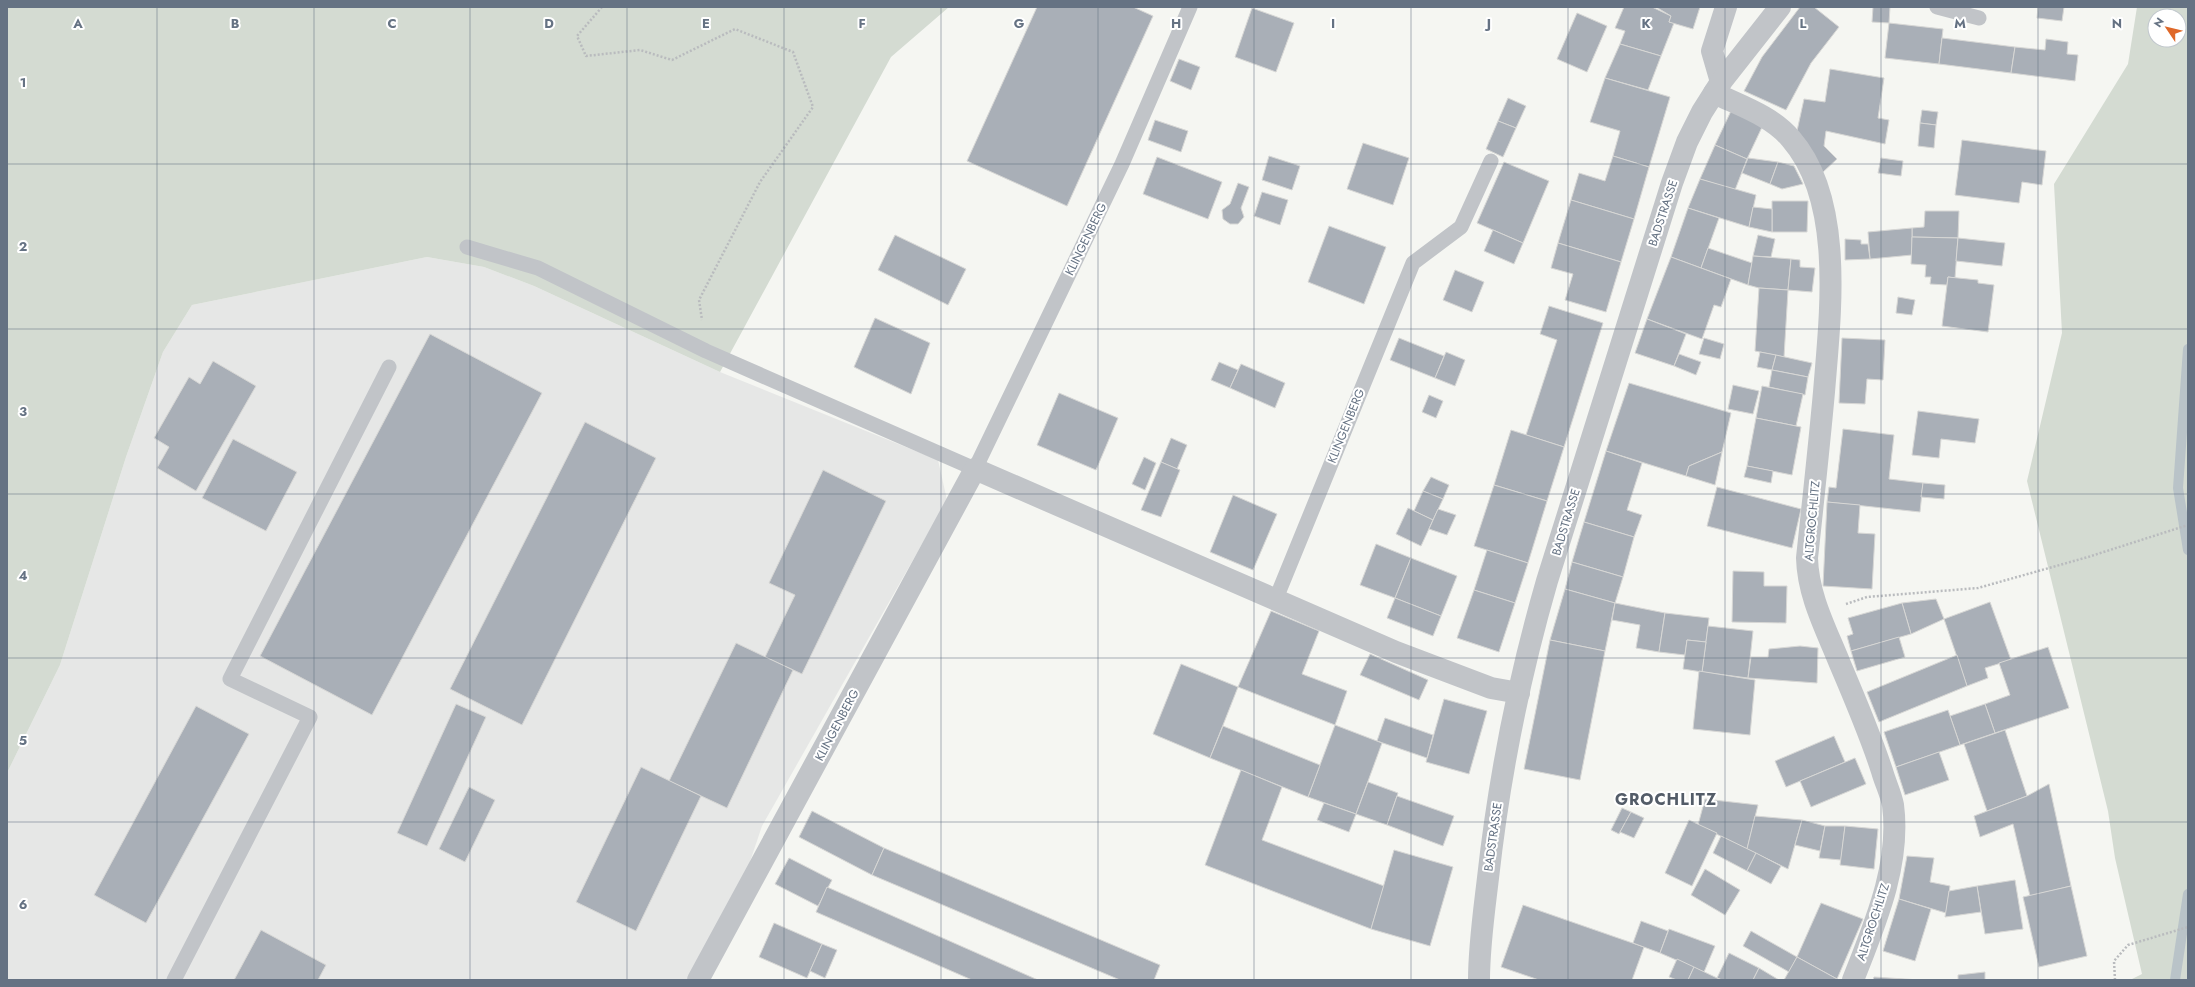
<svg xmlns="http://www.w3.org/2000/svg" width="2195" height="987" font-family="Jost,sans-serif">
<rect width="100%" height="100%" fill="#f5f6f2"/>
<path fill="#e6e7e6" d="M427,257l57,10 50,19 186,86 218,88 9,40 -185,326 -52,154h-703v-207l53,-108 66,-208 37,-105 29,-47z"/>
<g fill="#d4dbd2" fill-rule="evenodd">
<path d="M7,7h942l-58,50 -171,315 -186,-86 -50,-19 -57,-10 -235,48 -29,47 -37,105 -66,208 -53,108z"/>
<path d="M2137,7h51v973h-58l12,-6 -27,-116 -7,-47 -81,-330 35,-148 -8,-149 74,-120zM2155,16h24v24h-24z"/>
</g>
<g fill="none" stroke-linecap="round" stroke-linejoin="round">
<g stroke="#b9c3c8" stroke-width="10">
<path d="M2188,349l-10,139 10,62"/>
<path d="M2175,980l13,-86"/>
</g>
</g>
<g fill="#a9afb7" stroke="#d7d7d5">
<path d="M1037,7h96l20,9 -86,190 -100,-45z"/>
<path d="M1624,7h28l19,9 -2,6 5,1 -13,33 -41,-12 5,-13 -10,-3z"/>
<path d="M1656,7h44l-7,22 -24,-7 2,-6z"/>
<path d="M1800,7h14l25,20 -28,36 -25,47 -42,-19 18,-34z"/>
<path d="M1873,7h17l-1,16 -17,-1z"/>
<path d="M2038,7h26l-2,14 -25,-3z"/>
<path d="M1252,8l42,15 -18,49 -41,-15z"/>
<path d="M1577,13l30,13 -20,46 -30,-13z"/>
<path d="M1889,23l54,6 -4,35 -54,-6z"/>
<path d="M1942,38l73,9 -4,26 -72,-9z"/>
<path d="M2046,39l22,3 -1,12 11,1 -3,26 -64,-8 4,-26 30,3z"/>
<path d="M1620,44l41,12 -13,34 -43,-12z"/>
<path d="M1179,59l21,8 -9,23 -21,-9z"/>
<path d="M1830,69l54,9 -6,40 11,2 -4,24 -59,-13 -2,15 13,13 -14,13 -20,-19 -6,-22 7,-32 21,3z"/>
<path d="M1605,78l65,19 -21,70 -36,-11 7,-25 -30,-9z"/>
<path d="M1508,98l18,8 -10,22 -18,-7z"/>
<path d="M1922,110l16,2 -2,13 -16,-2z"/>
<path d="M1731,111l32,14 -16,34 -32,-14z"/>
<path d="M1155,120l33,11 -7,21 -33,-12z"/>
<path d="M1498,121l18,7 -13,29 -17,-8z"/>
<path d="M1920,123l16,2 -2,23 -16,-2z"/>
<path d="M1962,140l84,11 -4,34 -20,-3 -3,21 -64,-8z"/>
<path d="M1363,143l46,15 -16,47 -46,-16z"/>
<path d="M1715,145l32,14 -12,31 -35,-11z"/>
<path d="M1269,156l31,10 -8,24 -30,-10z"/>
<path d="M1613,156l36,11 -15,52 -63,-19 8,-27 26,8z"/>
<path d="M1157,157l65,25 -14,37 -65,-25z"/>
<path d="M1748,158l30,4 -8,22 -28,-11z"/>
<path d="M1881,158l22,3 -2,15 -23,-3z"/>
<path d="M1504,162l45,19 -26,62 -46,-20z"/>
<path d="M1778,162l16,4 9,18 -21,5 -12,-5z"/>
<path d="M1700,179l56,16 -7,32 -61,-19z"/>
<path d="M1238,183l11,4 -8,21 3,9 -6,7h-8l-7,-5 -1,-9 8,-6z"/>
<path d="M1262,192l26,8 -8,25 -26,-9z"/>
<path d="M1571,200l63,19 -13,43 -63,-19z"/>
<path d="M1772,201h36l-1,31h-35z"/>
<path d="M1753,207l19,2v23l-23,-5z"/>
<path d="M1688,208l31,10 -18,50 -30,-11z"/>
<path d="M1925,211h34l-1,27 -46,-1v-9l12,-1z"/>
<path d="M1329,226l57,21 -22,57 -56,-22z"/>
<path d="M1912,228v27l-42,4 -2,-27z"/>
<path d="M1493,230l30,13 -9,21 -30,-13z"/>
<path d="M895,235l71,34 -18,36 -70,-35z"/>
<path d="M1758,235l17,4 -4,18 -18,-1z"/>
<path d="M1912,237l46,1 -3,40 -7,-1 -1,8 -17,-1 1,-7h-6l1,-12 -15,-1z"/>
<path d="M1958,238l47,5 -3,23 -46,-5z"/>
<path d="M1845,239l16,1v4h7l2,15 -25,1z"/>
<path d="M1558,243l63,19 -15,50 -41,-12 8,-26 -22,-6z"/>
<path d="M1708,248l44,15 -4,22 -47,-17z"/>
<path d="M1753,256l38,3 -3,31 -29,-2 -11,-3z"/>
<path d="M1671,257l60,22 -10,28 -7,-2 -12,34 -55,-20z"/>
<path d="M1791,259l9,1v7l15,1 -3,24 -24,-2z"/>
<path d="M1455,270l29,12 -12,30 -29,-12z"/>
<path d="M1948,277l30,3v3l16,2 -6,47 -46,-6z"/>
<path d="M1759,288l29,2 -4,67 -29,-6z"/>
<path d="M1898,297l17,3 -3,15 -16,-2z"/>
<path d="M1549,306l54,17 -39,124 -38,-12 31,-95 -17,-6z"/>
<path d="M875,318l55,25 -19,51 -57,-27z"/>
<path d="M1647,319l39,15 -12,32 -39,-13z"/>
<path d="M430,334l112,59 -170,322 -112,-59z"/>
<path d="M1399,338l45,18 -9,22 -45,-18z"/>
<path d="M1704,338l20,6 -4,15 -21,-5z"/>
<path d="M1842,338l43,2 -2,40 -16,-1 -2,25 -26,-1z"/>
<path d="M1446,352l19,8 -10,26 -20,-8z"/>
<path d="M1760,352l16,3 -4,15 -15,-3z"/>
<path d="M1679,354l22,8 -5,13 -22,-9z"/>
<path d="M1776,355l36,8 -4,14 -36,-7z"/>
<path d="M213,361l43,25 -60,105 -39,-23 12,-21 -15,-9 35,-61 11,7z"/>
<path d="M1219,362l19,8 -8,18 -19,-8z"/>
<path d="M1241,364l44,19 -10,25 -45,-20z"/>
<path d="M1772,370l36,7 -3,18 -36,-8z"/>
<path d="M1629,383l102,30 -9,39 -33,14 -3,10 -80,-25z"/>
<path d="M1733,385l26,6 -6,23 -25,-5z"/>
<path d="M1762,386l41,8 -7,32 -40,-8z"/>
<path d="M1059,393l59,25 -22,52 -59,-25z"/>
<path d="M1429,395l14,6 -7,17 -14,-6z"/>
<path d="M1918,411l61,8 -4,24 -34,-4 -2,19 -27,-3z"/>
<path d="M1756,418l45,9 -9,48 -45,-9z"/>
<path d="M585,422l71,36 -134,267 -72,-36z"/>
<path d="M1843,429l51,6 -5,44 34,4 -3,29 -93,-10 2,-15 7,1z"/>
<path d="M1511,430l53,17 -17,54 -53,-16z"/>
<path d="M1171,438l16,7 -10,24 -16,-7z"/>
<path d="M233,439l64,33 -31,59 -64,-33z"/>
<path d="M1606,451l36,12 -15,47 15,5 -8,22 -50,-15z"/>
<path d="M1722,452l-7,33 -29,-9 3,-10z"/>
<path d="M1144,457l12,6 -11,27 -13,-6z"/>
<path d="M1161,462l19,8 -19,47 -20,-7z"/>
<path d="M1747,466l26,5 -2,12 -27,-6z"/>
<path d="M823,470l63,31 -84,173 -37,-17 30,-62 -26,-12z"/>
<path d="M1431,477l18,8 -6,14 -20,-8z"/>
<path d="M1923,483l22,2 -1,14 -23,-2z"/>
<path d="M1494,485l53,16 -19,62 -54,-17z"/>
<path d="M1717,487l84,22 -9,39 -85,-22z"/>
<path d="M1423,491l20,8 -10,21 -19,-9z"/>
<path d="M1233,495l44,19 -24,56 -43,-18z"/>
<path d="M1827,502l33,3 -2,28 17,1 -3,55 -49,-3z"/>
<path d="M1408,508l25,12 -12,26 -25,-12z"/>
<path d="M1438,509l18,6 -9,20 -18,-6z"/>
<path d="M1584,522l50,15 -11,40 -51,-15z"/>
<path d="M1376,544l35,14 -16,40 -35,-13z"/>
<path d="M1487,550l41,13 -13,40 -41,-13z"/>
<path d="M1411,558l46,18 -16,40 -46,-18z"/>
<path d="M1572,562l51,15 -8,26 -50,-14z"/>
<path d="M1733,571l31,1v14h23l-1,37 -54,-1z"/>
<path d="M1565,589l50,14 -10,48 -55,-11z"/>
<path d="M1474,590l41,13 -16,49 -42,-14z"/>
<path d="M1395,598l46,18 -8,20 -46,-18z"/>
<path d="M1936,599l8,20 -33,15 -9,-31z"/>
<path d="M1990,602l21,58 -26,8 3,10 -21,8 -23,-67z"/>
<path d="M1615,603l50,10 -6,39 -23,-4 4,-23 -28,-5z"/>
<path d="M1902,603l9,31 -60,17 -4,-15 6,-2 -5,-16z"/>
<path d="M1271,611l48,20 -17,43 45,17 -12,34 -97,-38z"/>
<path d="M1665,613l44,5 -3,24 -19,-2 -2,15 -26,-3z"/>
<path d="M1708,626l45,5 -5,47 -46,-6z"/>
<path d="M1899,637l6,20 -48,14 -6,-20z"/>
<path d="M1550,640l55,11 -25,129 -56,-11z"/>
<path d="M1687,640l19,2 -4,30 -19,-3z"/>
<path d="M736,643l57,27 -66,138 -58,-27z"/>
<path d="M1800,646l18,2 -1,35 -69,-5 3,-21h17l1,-8z"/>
<path d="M2048,647l21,61 -74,25 -10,-29 25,-9 -11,-32z"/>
<path d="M1370,654l58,26 -9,20 -59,-25z"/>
<path d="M1957,655l10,31 -88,36 -12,-30z"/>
<path d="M1181,664l57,23 -28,71 -57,-24z"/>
<path d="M1699,671l56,9 -5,55 -57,-6z"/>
<path d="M1444,699l43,12 -18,63 -43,-12z"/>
<path d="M456,704l30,13 -59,129 -30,-13z"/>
<path d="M1985,704l10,29 -35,12 -10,-29z"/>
<path d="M196,706l53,28 -103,189 -52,-28z"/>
<path d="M1948,710l12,35 -64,22 -12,-35z"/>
<path d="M1385,718l48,17 -6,23 -50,-17z"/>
<path d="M1335,725l47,18 -26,71 -48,-17z"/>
<path d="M1223,726l97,39 -12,32 -98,-39z"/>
<path d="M2005,730l22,66 -40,15 -23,-67z"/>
<path d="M1834,736l11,26 -59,25 -11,-26z"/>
<path d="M1939,752l10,28 -44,15 -9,-28z"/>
<path d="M1855,758l11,26 -55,23 -11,-26z"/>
<path d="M641,767l60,29 -65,135 -60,-29z"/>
<path d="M1241,770l41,17 -20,53 122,46 -13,43 -166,-64z"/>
<path d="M1368,782l30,11 -11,32 -31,-11z"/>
<path d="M2049,784l22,102 -41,10 -17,-72 -33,13 -6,-21 53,-20z"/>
<path d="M469,787l26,13 -30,62 -26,-13z"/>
<path d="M1397,796l57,20 -11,30 -56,-21z"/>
<path d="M1705,799l53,6 -11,44 -49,-24z"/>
<path d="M1324,803l32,11 -7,18 -32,-12z"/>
<path d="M1622,808l9,4 -12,22 -8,-4z"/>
<path d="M812,811l72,37 -12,27 -73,-38z"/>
<path d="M1631,812l13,6 -10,20 -14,-6z"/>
<path d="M1755,816l47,4 -14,49 -41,-20z"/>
<path d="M1689,820l28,13 -25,53 -27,-13z"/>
<path d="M1802,820l23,6 -5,25 -25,-6z"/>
<path d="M1825,826h20l-4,34 -22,-2z"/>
<path d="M1845,826l33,3 -4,40 -34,-4z"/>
<path d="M1721,836l35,17 -9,18 -34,-18z"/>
<path d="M884,848l276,117 -6,15h-34l-248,-105z"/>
<path d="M1394,850l59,17 -23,79 -59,-17z"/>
<path d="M1756,853l25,13 -10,18 -24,-13z"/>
<path d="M1907,856l27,2 -4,24 20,4 -4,27 -47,-14z"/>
<path d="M789,858l43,22 -14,26 -43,-22z"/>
<path d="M1705,869l35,21 -15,25 -34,-20z"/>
<path d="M2015,880l8,49 -38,5 -8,-48z"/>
<path d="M1977,886l4,26 -36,5 4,-26z"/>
<path d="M2071,886l16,70 -48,11 -16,-70z"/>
<path d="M827,887l211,93h-66l-156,-68z"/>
<path d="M1899,899l32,10 -16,52 -32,-10z"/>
<path d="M1821,903l42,16 -26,60 -40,-22z"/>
<path d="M1523,905l121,42 -12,33h-93l-38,-13z"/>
<path d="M1641,921l27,10 -8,22 -27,-10z"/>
<path d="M774,923l48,21 -15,34 -48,-21z"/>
<path d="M1669,929l46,17 -11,26 -44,-19z"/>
<path d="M261,930l65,35 -8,15h-84z"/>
<path d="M1751,931l46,26 -8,15 -46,-26z"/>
<path d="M822,944l15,6 -12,28 -15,-7z"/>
<path d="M1729,953l30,15 -6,12h-31l-5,-2z"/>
<path d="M1797,957l40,22 -1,1h-52z"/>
<path d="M1677,959l17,8 -6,13h-11l-8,-3z"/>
<path d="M1694,967l23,11 5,2h-34z"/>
<path d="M1759,968l20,12h-26z"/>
<path d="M1985,972v8h-27v-5z"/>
<path d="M1874,977l46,3h-47z"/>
</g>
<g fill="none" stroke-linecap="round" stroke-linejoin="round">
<g stroke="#b9bbbe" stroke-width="2.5" stroke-dasharray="2 2" stroke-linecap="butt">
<path d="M602,7l-25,29 9,20 54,-6 32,10 63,-31 58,23 20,55 -53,75 -61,118 3,20"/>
<path d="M1846,604l21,-7 111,-9 110,-31 100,-32"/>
<path d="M2115,980l-1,-19 14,-16 60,-18"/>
</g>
<g stroke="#c1c4c8" stroke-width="15">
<path d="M1937,7l42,11"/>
<path d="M467,247l71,21 168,83 269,118 147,-305 68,-157"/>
<path d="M1275,601l138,-338 48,-36 30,-66"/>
<path d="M174,980l136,-263 -80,-38 159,-312"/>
</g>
<g stroke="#c1c4c8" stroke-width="22">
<path d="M1721,82l-9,-31 14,-44"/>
<path d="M1714,93c27,13 58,23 77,46 54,62 39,177 33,253 -5,55 -11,110 -17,166 1,38 19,71 33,106 15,35 30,70 42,107 3,11 9,23 11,34 8,60 -19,121 -40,175"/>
<path d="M698,980l277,-511 421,183 95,36 28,5"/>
<path d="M1479,980c0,-34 5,-68 9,-102 11,-100 31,-200 59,-297l125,-398 15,-41 15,-30 19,-30 59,-75"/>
</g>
</g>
<path fill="none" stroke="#657283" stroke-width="1" stroke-opacity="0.55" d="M157,7v973M314,7v973M470,7v973M627,7v973M784,7v973M941,7v973M1098,7v973M1254,7v973M1411,7v973M1568,7v973M1725,7v973M1881,7v973M2038,7v973M7,164h2181M7,329h2181M7,494h2181M7,658h2181M7,822h2181"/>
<g text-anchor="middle" stroke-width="4" stroke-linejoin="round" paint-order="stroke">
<g font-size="12" fill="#657283" stroke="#fff">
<text transform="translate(1663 213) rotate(-72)" y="4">BADSTRASSE</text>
<text transform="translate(1086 239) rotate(-64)" y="4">KLINGENBERG</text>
<text transform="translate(1346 426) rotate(-68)" y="4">KLINGENBERG</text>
<text transform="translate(1812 521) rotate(-85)" y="4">ALTGROCHLITZ</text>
<text transform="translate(1566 522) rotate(-73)" y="4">BADSTRASSE</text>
<text transform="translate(837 725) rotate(-62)" y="4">KLINGENBERG</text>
<text transform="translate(1493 837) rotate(-82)" y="4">BADSTRASSE</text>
<text transform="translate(1873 922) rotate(-72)" y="4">ALTGROCHLITZ</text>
</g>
<g font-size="16" font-weight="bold" letter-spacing="1" fill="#535c68" stroke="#fff">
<text x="1666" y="805">GROCHLITZ</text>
</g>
</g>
<g font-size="13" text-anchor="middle" font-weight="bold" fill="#657283" stroke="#fff" stroke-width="4" stroke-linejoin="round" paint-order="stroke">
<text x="78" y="28">A</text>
<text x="235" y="28">B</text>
<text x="392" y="28">C</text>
<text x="549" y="28">D</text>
<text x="706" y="28">E</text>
<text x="862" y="28">F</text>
<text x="1019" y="28">G</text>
<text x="1176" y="28">H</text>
<text x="1333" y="28">I</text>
<text x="1489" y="28">J</text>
<text x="1646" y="28">K</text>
<text x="1803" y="28">L</text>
<text x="1960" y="28">M</text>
<text x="2117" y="28">N</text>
<text x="23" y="87">1</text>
<text x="23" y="251">2</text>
<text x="23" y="416">3</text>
<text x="23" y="580">4</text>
<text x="23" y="745">5</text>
<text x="23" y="909">6</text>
</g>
<rect width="2195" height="987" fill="none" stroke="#657283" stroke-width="16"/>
<g transform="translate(2167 28) rotate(305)"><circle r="19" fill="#ffffff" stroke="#c1c7cd"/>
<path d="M0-3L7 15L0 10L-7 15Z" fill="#df6829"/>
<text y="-6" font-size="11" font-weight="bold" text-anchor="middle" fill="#657283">N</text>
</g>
</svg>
